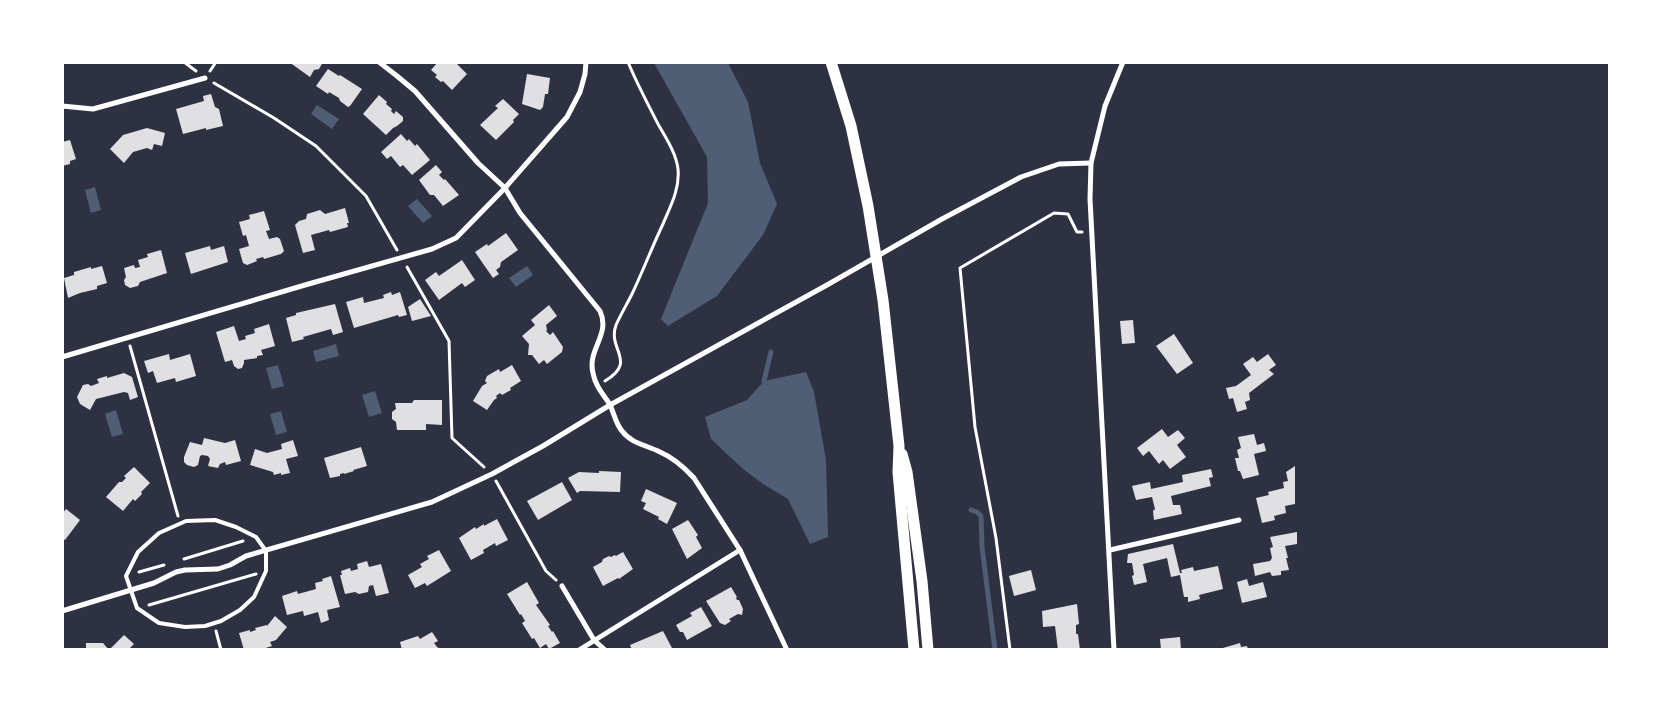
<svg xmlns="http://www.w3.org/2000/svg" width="1672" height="712" font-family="'Fira Sans Condensed',sans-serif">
<rect width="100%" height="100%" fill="#2d3142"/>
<g fill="#4f5d75">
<path d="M654,63h74l20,39 12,61 17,41 -14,31 -46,61 -49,30 -7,-7 47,-116 -1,-46z"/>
<path d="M317,105l22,14 -7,10 -21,-15z"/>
<path d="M95,187l6,23 -10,3 -6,-23z"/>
<path d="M417,199l15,17 -9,7 -15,-17z"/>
<path d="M527,266l6,9 -17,12 -7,-9z"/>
<path d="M336,344l3,12 -23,6 -3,-11z"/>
<path d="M278,365l6,21 -12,3 -6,-21z"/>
<path d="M806,372l8,20 12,68 2,77 -18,7 -22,-45 -25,-15 -20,-15 -32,-30 -6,-22 42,-17 17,-19z"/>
<path d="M375,391l7,22 -13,4 -7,-22z"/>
<path d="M116,410l7,24 -11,3 -7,-23z"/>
<path d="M281,411l6,21 -11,3 -6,-21z"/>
</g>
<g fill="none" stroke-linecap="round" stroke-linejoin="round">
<g stroke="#4f5d75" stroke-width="5">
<path d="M766,387l-2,-6 7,-29"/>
<path d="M971,510l6,2 4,4 1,31 13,103"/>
</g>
</g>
<g fill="#e0e0e3">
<path d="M289,62h34l-4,7 -5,1 -4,7z"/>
<path d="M438,62h17l12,12 -15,16 -9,-9 -2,1 -6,-5 2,-2 -6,-5z"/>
<path d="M328,69l11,7 1,-1 22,14 -12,17 -2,1 -8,-6 -1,-3 -10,-6 -1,2 -12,-8z"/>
<path d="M527,74l23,4 -2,16h-3l-2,13 -3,3 -18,-6z"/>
<path d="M211,94l4,13 4,2 4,17 -17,4v-2l-23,6 -7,-25 28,-8 -1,-5z"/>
<path d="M379,95l8,7 -1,2 6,5 -1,2 3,3 2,-3 7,6v4l-6,5 -4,2 -7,7 -23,-21z"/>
<path d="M503,99l16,15 -6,6 1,2 -18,18 -16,-15 18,-17 -3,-2z"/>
<path d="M147,128l18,5 -3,13 -8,-2 -2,6 -5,-2 -14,4 -9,11 -14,-14 13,-14z"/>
<path d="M401,134l6,7 2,-2 6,7 2,-2 13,16 -18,15 -9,-10 -3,2 -9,-11 -4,3 -6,-7z"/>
<path d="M70,140l6,19 -6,2v3l-8,2v-24z"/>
<path d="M436,165l6,7 -3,3 5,5 1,-1 14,16 -16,11 -9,-11h-4l-11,-15z"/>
<path d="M345,208l4,15h-2l1,4 -18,5 -1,-2 -18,5 4,15 -12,3 -8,-28 4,-4 7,-2 1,-5 13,-4 5,4z"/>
<path d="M264,211l6,19 -4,1 3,8 8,-2 3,2 4,12 -3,3 -17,5 -1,-2 -7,2 1,2 -10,4 -4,-2 -4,-14 10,-3 -3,-11 -3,1 -4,-14 11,-3 -1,-4z"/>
<path d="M506,233l12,17 -17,12 -1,5 -4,3 3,4 -6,4 -18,-26 12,-8 1,2z"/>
<path d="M210,246l1,4 13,-4 4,16 -37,12 -6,-21z"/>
<path d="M161,250l6,23 -27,9 -2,4 -8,2 -5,-3 -1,-5 2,-3 -2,-9 10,-3 1,3 5,-1 -2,-7 10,-3 -1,-3z"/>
<path d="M462,260l13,20 -10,7 -3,-4 -23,17 -14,-20 11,-8 3,4z"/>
<path d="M102,266l5,17 -10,3v3l-17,4 -12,5 -4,-20 10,-3v-3l17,-5v2z"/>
<path d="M391,292l1,3 8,-3 7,23 -8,2 -1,-2 -44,13 -8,-26 17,-5 1,6 20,-5 -1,-3z"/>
<path d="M420,299l11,17 -19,5 -4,-14z"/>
<path d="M335,304l8,28 -10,3 -2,-6 -28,8 1,2 -12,3 -6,-24 10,-3v-2z"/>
<path d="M549,305l8,11 -11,9 1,5 -1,1 4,4 3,-3 10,15 -1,5 -15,12 -3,-4 -5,4 -7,-9h-4l1,-11 -7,-8 13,-11 -4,-5z"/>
<path d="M1133,320l2,23 -13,1 -2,-23z"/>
<path d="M269,324l6,22 -14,4 2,5 -6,1v2l-13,2v3l-2,5 -4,1 -4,-3 -2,-6 -7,2 -9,-30 18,-6 5,15 7,-2 -1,-3 10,-3 -1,-4z"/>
<path d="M1174,334l19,29 -16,11 -21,-28z"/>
<path d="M169,354l1,6 20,-6 6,22 -20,6 -1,-4 -18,5 -4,-12 -5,2 -4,-12z"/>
<path d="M1268,354l8,11 -7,5 5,4 -25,19 1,7 -5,2 2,7 -10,3 -4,-14 -4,1 -3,-11 10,-2 15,-11 -8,-11 10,-7 4,5z"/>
<path d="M512,365l9,16 -11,7 1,2 -9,5 -2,-2 -4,3 1,2 -3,2 -7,10 -14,-9 9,-15 5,-3 -2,-2 2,-5 12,-7 1,3z"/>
<path d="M124,373l8,4 6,20 -8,3 -2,-7 -4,-1 -28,7 -6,11 -10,-6 -3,-7 6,-12 5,-1 3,2 8,-3 -2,-4 10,-3v2z"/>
<path d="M414,400h28v25l-16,-1v6h-29l-1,-8 -4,-3v-7l4,-3 -1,-6h17z"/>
<path d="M1162,429l6,8 10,-7 7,8 -8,7 9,12 -16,12 -7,-9 -4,4 -10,-13 -6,5 -6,-8z"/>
<path d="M1254,434l3,11 7,-2 2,8 -12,3 5,21 -16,4 -3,-8h-2l-3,-13h4l-2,-8 4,-2 -3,-11z"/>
<path d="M204,438l21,5 10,-3 6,21 -15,4 -1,-3 -5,2 -2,4 -10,-2 2,-7 -2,-3 -6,-1 -2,1 -2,9 -4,2 -7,-2 -3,-3v-5l6,-15 12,3z"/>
<path d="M293,440l5,16 -12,3 4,14 -9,2v-2l-7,2 -1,-3 -23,-7 5,-16 12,4 15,-4 -1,-5z"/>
<path d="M361,447l6,19 -14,4 1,1 -10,3v-1l-4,1v2l-10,2 -6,-20z"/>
<path d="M1295,466v38l-10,2 1,7 -12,3 1,4 -13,3 -6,-25 13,-3 -1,-3 16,-4 -1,-6 5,-1 -2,-9z"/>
<path d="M134,467l16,16 -9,9 1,2 -7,7 -2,-2 -10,12 -17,-14 13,-15h3l4,-4 -2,-2z"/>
<path d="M1211,469l2,8 -4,1 2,8 -40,10 2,9h7l2,9 -28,6 -1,-9 2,-2 -3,-12 -16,3 -4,-14 18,-4 1,7 32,-7 -1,-7z"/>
<path d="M599,471l22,1 -1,20 -40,-1 -3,2 -9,-15 11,-6 20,1z"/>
<path d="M562,482l10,18 -34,20 -11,-19z"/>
<path d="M646,489l31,14 -10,21 -9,-5 1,-2 -16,-8 3,-6 -5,-2z"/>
<path d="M66,509l14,11 -15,20 -3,-2v-24z"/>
<path d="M497,519l11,21 -12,6 -1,-3 -12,7 1,3 -13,7 -12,-22 16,-11 1,2 8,-5v2z"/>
<path d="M688,520l10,15 -2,2 6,11 -15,11 -15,-30z"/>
<path d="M1297,532v12l-12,2 3,12h-2l3,12 -8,1v4l-9,1 -2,-4 -15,4 -2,-12 17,-3 2,-3 -2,-10 3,-1 -3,-10z"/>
<path d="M1173,544l7,29h2l-1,-3 12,-3 1,4 24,-5 5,23 -24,6 1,4 -12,3v-5h-4l-4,-22 -9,2 -4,-19 -24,6 4,18 -13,3 -2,-9 2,-1 -2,-12h-5l1,-9z"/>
<path d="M439,550l12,21 -24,15 -2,-3 -10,5 -7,-13 14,-8 -2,-3 9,-5 -2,-3z"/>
<path d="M623,552l10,17 -14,10 -1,-1 -15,8 -10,-19 9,-5 1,-3 6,-3 2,1 4,-2 1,1z"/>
<path d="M367,561l2,6 12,-3 8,29 -13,3 -3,-11 -4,1 -1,6 -9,2 -4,-2 -10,2 -5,-19h2l-1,-4 9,-3 1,3 7,-2 -1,-5z"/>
<path d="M1031,570l5,20 -22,6 -5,-20z"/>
<path d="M331,576l9,31 -13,3 2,10 -8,3 -3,-11 -14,4 -1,-5 -16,4 -5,-19 15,-5 1,3 18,-5 -1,-6 8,-2 -1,-2z"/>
<path d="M1247,579l2,7 14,-4 4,15 -25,6 -5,-21z"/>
<path d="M527,582l12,21 -3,2 14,20 -2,1 4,6 1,-1 7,12 -11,6 -3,-5 -6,4 -6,-10 -2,1 -10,-16 3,-2 -4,-7 -1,1 -13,-21z"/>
<path d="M731,587l6,10 -1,1 1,2h2l4,9 -1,6 -4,-1 -9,5 2,2 -6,4 -5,-2 -14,-22z"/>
<path d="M1077,604l2,20 -3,1v9h2l2,16h-22l-3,-24 -12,1 -1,-16z"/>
<path d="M701,607l11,19 -25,14 -4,-8h-3l-4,-7 16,-9 -2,-3z"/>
<path d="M275,616l12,11 -11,13 -6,2 2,4 -13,4h-15l-5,-17 11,-3v2l6,-2 -1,-2 12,-3v1z"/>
<path d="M663,631l10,19h-41l-2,-5z"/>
<path d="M432,632l6,9 -4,2 3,4 5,3h-40l-2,-8 18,-6 2,3z"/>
<path d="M124,635l10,9 -4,4 2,2h-23z"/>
<path d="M1180,637l1,13h-20l-1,-11z"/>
<path d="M86,643h17l6,7h-23z"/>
<path d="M1240,643l1,4 6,-1 1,4h-32z"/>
</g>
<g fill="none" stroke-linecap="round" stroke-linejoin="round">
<g stroke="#fff" stroke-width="3">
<path d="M184,62l12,9"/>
<path d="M210,71l6,-9"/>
<path d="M214,83l60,35 42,28 50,50 31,54"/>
<path d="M407,267l42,74 3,97 32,29"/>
<path d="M130,346l48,170"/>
<path d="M605,381c33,-20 2,-31 11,-56 5,-11 11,-21 16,-31 11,-23 20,-47 31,-70 7,-17 17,-35 15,-55 -2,-16 -12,-31 -20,-45 -10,-20 -21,-40 -30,-62"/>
<path d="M496,481l50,90 10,9"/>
<path d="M184,559l59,-18"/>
<path d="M139,572l25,-7"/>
<path d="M149,605l107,-31"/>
<path d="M216,631l5,19"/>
<path d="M1010,650l-14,-112 -21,-111 -15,-159 94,-55 14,1 9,18h5"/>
</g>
<path stroke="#fff" stroke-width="4" d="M215,520l21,7 20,10 10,14v20l-12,26 -14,13 -19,11 -16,5 -20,1 -26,-4 -22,-15 -11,-32 12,-24 21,-19 27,-12z"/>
<g stroke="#fff" stroke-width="5">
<path d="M379,62l18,14 18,15 63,72 27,25 15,25 80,98c11,24 -13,38 -7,62 2,12 9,20 16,30 5,9 6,20 13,28 9,12 23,14 36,20 14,6 26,16 36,27l46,72 47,100"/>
<path d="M62,106l31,3 112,-31"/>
<path d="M62,357l243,-72 127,-36 24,-11 49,-50 62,-71 13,-25 5,-18 1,-12"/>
<path d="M1110,550l129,-30"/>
<path d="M562,586l32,54 11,10"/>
<path d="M62,611l92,-28 22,-11 9,-2 33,-1 12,-4 16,-9 186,-54 60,-28 51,-28 67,-41 217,-120 115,-66 79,-42 38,-13 32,-1"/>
<path d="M579,650l161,-100"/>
<path d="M1114,650l-24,-451 1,-36 14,-57 18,-44"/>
</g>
<g stroke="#fff" stroke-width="11">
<path d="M831,62l20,64 17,80 15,94 16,146 -1,26 16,178"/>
<path d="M902,454l5,18 15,109 6,69"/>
</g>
</g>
<rect width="1672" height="712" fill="none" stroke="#ffffff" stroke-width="128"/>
</svg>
